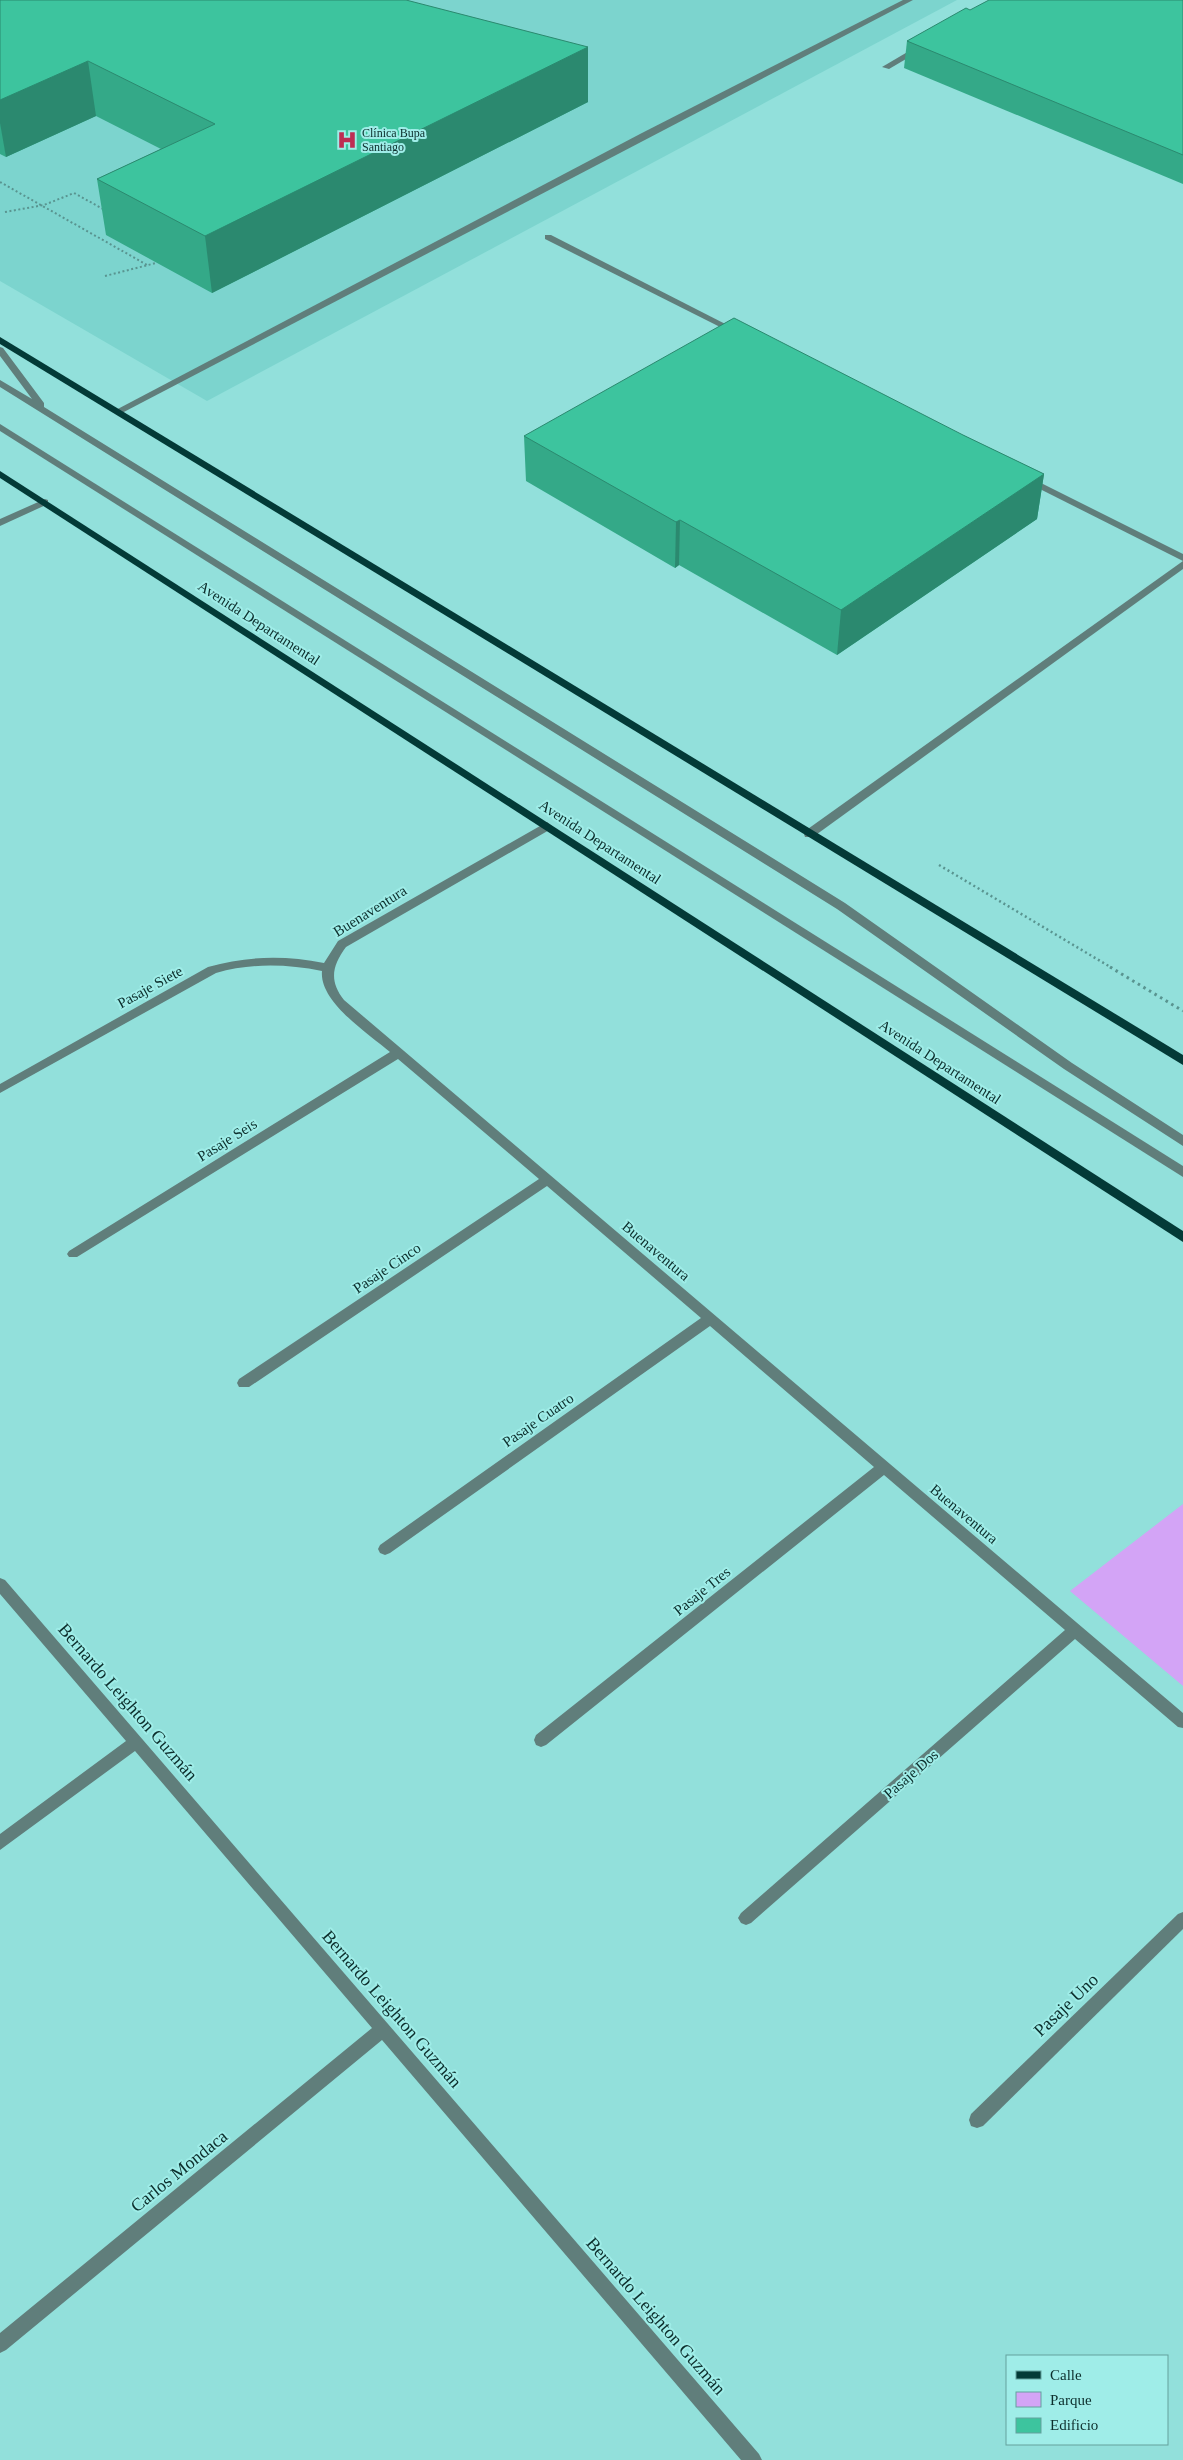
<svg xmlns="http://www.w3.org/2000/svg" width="1183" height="2460" font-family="'Times New Roman',serif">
<rect width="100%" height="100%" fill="#92e0db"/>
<path fill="#7cd4ce" d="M0,0h957l-750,401 -207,-120z"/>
<path fill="#d3a4f6" d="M1183,1504v182l-113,-95z"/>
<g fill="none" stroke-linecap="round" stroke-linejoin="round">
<g stroke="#599490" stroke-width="2" stroke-dasharray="2 2.5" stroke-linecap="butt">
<path d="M0,182l149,84"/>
<path d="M5,212l39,-7 30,-12 29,16"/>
<path d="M105,276l51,-13"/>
</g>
<path stroke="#599490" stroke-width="2.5" stroke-dasharray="2 3" stroke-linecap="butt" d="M939,865l173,103"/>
<path stroke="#599490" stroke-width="3" stroke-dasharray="2.5 4" stroke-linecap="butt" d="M1110,967l73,44"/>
<g fill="#607e7b" fill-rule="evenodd">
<path d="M903,0h10l-793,414 -8,-2 528,-278z"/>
<path d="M916,47l7,2 -34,20 -7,-2z"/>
<path d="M545,235h6l190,97 -7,2 -189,-95z"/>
<path d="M0,347l3,1 41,55v4l801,496 227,160 111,72v11l-119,-77 -227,-160 -837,-522v-7l32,19 -32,-43z"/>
<path d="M0,424l1183,742v11l-1183,-746z"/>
<path d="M1027,476l156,78v7l-159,-80 -2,-2z"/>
<path d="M45,499l3,1v4l-48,22v-7z"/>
<path d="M1183,561v8l-370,268h-8l-1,-3 1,-3z"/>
<path d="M547,822l5,4 -1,3 -205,118c-14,19 -17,34 -2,53l839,713v15l-5,-1 -103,-88 -324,284 -5,2 -5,-2 -3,-5 3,-5 324,-283 -181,-155 -338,270 -5,2 -5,-2 -2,-5 2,-5 338,-268 -164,-141 -320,227 -5,2 -5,-2 -2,-4 2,-4 321,-227 -154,-132 -298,201h-10l-2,-4 2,-4 300,-200 -141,-120 -321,198h-8l-2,-3 2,-3 321,-199c-21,-18 -71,-50 -68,-81 -36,-7 -71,-8 -106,2l-216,120v-9l208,-117c39,-11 76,-12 116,-4l14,-22z"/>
<path d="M0,1578l5,2 754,874 3,6h-21l-359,-420 -376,310 -6,3v-20l372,-305 -237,-277 -135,99v-16l126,-93 -126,-147z"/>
<path d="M1183,1912v17l-200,197 -6,2 -6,-2 -2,-6 2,-6 207,-200z"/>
</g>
<g fill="#033a37" fill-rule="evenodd">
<path d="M0,337l1183,718v10l-1183,-721z"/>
<path d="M0,471l1183,760v11l-1183,-764z"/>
</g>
</g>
<g fill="#34a988">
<path d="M0,0l588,47v55l-376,191 -106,-58 -9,-56 64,-30 -65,-33 -90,41 -6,-3z"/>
<path d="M1183,0v184l-279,-116 3,-27 63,-31z"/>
<path d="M963,435l81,39 -7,45 -200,136 -158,-90 -4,3 -149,-87 -2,-45z"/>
</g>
<g fill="#2b896f">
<path d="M588,47v55l-376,191 -7,-57z"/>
<path d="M88,61l8,55 -90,41 -6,-34v-23z"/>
<path d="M1044,474l-7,45 -200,136 4,-45z"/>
<path d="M680,520l-1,45 -4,3 1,-46z"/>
</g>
<g fill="#3dc49e" stroke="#2b896f">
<path d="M0,0h406l182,47 -383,189 -108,-57 118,-55 -127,-63 -88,39z"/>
<path d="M989,0h194v155l-276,-114 59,-33 4,2z"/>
<path d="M734,318l229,117 81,39 -203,136 -161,-90 -4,2 -152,-86z"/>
</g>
<defs>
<symbol id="hospital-bare" viewBox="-9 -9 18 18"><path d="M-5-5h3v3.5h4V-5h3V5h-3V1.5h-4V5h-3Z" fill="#bd2d54" stroke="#9fede8" stroke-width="2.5" paint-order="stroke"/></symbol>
</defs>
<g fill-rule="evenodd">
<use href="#hospital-bare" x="333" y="126" width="28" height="28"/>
</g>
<g text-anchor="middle" stroke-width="4" stroke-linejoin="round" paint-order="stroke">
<g font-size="12" fill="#0c2e2c" stroke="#9fede8" text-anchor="start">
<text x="362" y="137">Clínica Bupa<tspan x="362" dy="14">Santiago</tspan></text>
</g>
<g font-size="15" fill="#0c2e2c" stroke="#9fede8">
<text transform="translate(259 623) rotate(33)" y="5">Avenida Departamental</text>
<text transform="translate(600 842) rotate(33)" y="5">Avenida Departamental</text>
<text transform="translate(370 911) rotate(-32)" y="5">Buenaventura</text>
<text transform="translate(150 987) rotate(-29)" y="5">Pasaje Siete</text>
<text transform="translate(940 1062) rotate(33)" y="5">Avenida Departamental</text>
<text transform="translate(227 1140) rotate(-32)" y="5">Pasaje Seis</text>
<text transform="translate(656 1251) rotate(40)" y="5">Buenaventura</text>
<text transform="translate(387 1268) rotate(-34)" y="5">Pasaje Cinco</text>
<text transform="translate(538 1420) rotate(-35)" y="5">Pasaje Cuatro</text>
<text transform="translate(964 1514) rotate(40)" y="5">Buenaventura</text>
<text transform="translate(702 1591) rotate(-39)" y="5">Pasaje Tres</text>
<text transform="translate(911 1774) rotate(-41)" y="5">Pasaje Dos</text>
</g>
<g font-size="18" fill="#0c2e2c" stroke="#9fede8">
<text transform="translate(128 1702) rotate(49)" y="6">Bernardo Leighton Guzmán</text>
<text transform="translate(1066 2005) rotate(-44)" y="6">Pasaje Uno</text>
<text transform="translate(392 2009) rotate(49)" y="6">Bernardo Leighton Guzmán</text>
<text transform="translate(179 2171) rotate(-39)" y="6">Carlos Mondaca</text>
<text transform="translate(656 2316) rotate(49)" y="6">Bernardo Leighton Guzmán</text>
</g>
</g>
<rect x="1006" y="2355" width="162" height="90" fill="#9fede8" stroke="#64a19d"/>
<rect x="1016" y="2371" width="25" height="8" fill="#033a37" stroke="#64a19d"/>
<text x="1050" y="2380" font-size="15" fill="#0c2e2c">Calle</text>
<rect x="1016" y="2392" width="25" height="15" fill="#d3a4f6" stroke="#64a19d"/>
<text x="1050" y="2405" font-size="15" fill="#0c2e2c">Parque</text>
<rect x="1016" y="2418" width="25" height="15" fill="#3dc49e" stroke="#64a19d"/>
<text x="1050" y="2430" font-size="15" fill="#0c2e2c">Edificio</text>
</svg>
